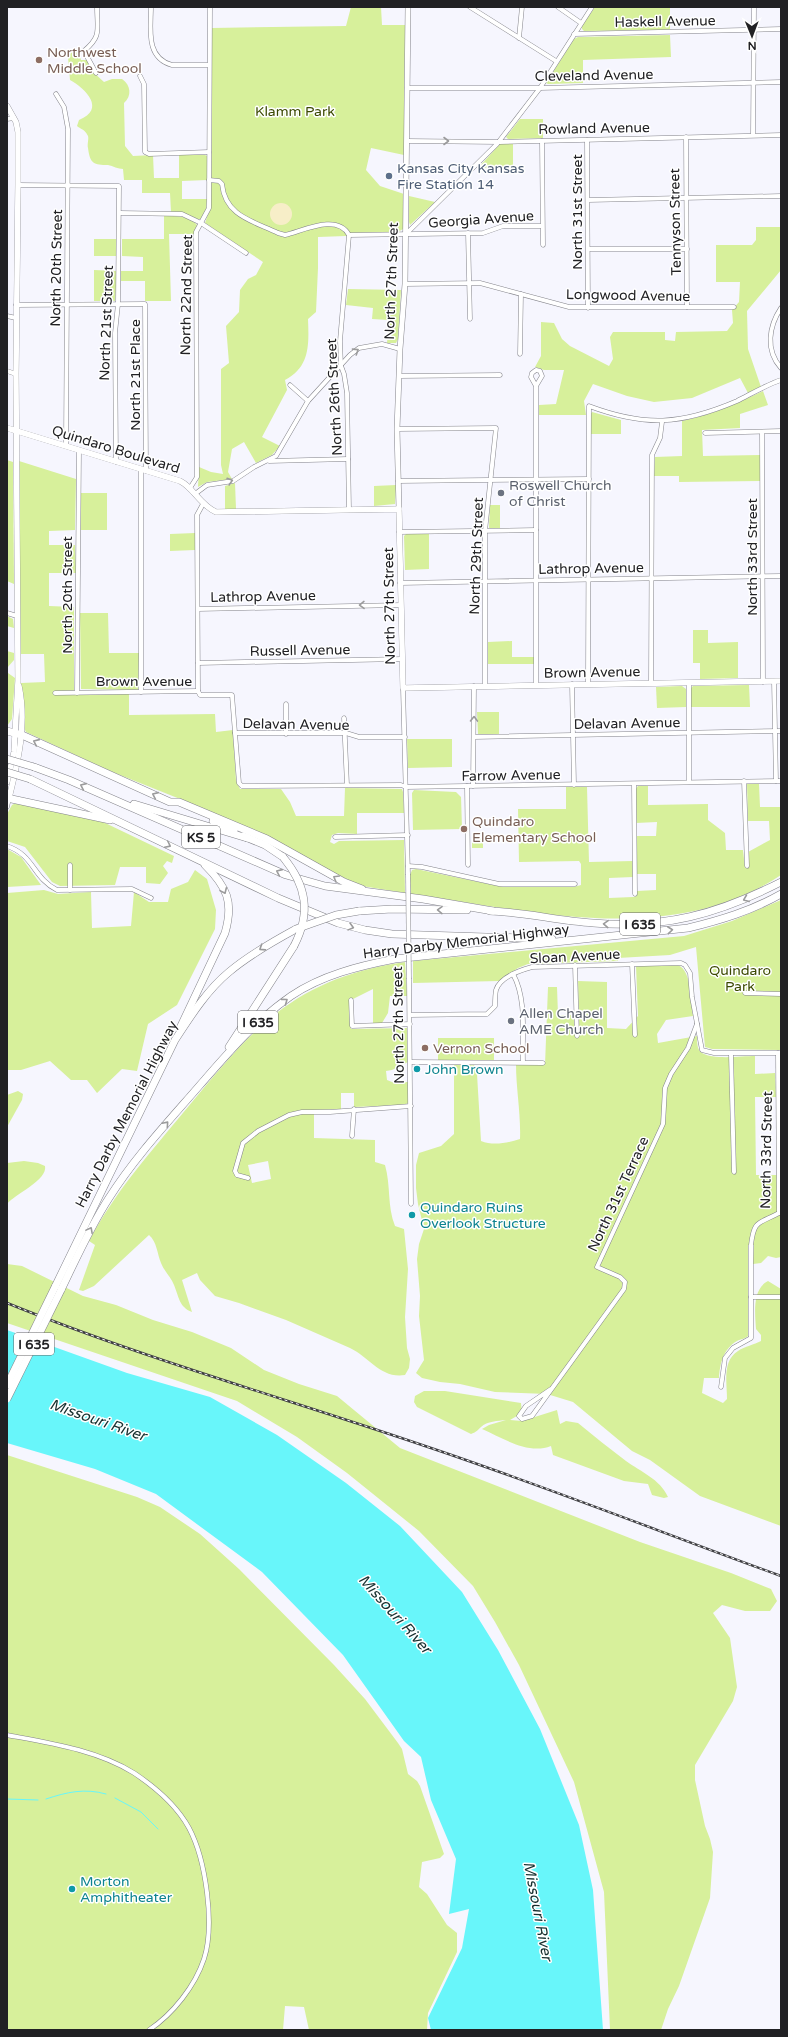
<svg xmlns="http://www.w3.org/2000/svg" width="788" height="2037" font-family="'Varela Round',sans-serif">
<rect width="100%" height="100%" fill="#f6f6fe"/>
<g fill="#d7f09b" fill-rule="evenodd">
<path d="M351,7h30l1,18h23l-1,130 -33,-7 -5,22 14,16 24,8 -1,35 -5,3 -48,1 -4,3 -28,1v31l-2,44 -8,7c1,26 2,48 -23,61l2,10 -25,47 18,9 -8,9 -16,8 -12,-21 -12,7 -4,23 4,7 -25,3 -9,5 1,-20 12,5 12,2 -2,-9v-96l8,-6 -3,-37 13,-14 1,-22 8,-11 8,-4 7,-13 -58,-39 6,-18 1,-177 134,-2z"/>
<path d="M595,7h75v23l-86,1 -2,-2v-3z"/>
<path d="M670,35l1,22 -88,3v23l-35,1 -2,-1 28,-44 4,-2z"/>
<path d="M73,50l5,1 3,9h6l6,12 11,10 8,-3h10c9,6 10,17 2,24l1,43 8,10 20,-1 1,23h25v-23h26l2,1v24l-25,1v18h25l-1,11 -5,9h-4l-15,-7h-11l-1,-19h-28v-13h-18l-1,-11c-5,0 -10,-3 -15,-4 -14,0 -18,-1 -20,-17 -1,-4 1,-9 0,-12 -3,-7 -8,-7 -11,-10l2,-6c27,-11 7,-31 -9,-40l-2,-23z"/>
<path d="M520,119h23v19l-35,1 -2,-2z"/>
<path d="M513,143v24l-35,1 22,-24z"/>
<path d="M409,196l26,6 -25,23 -1,-3z"/>
<path d="M164,216c10,0 26,-1 33,9l-2,9h-26l2,67h-26v-20h-24v-10h22v-14l-21,-1v-17h42z"/>
<path d="M756,227h25v43l-34,41 1,38 13,38 -13,6 -8,-15 -48,20 -38,4 -27,-6 -34,-12 -9,17 2,14h-47v-10l17,-1 8,-34h-20l-9,-3 6,-11v-34l13,1 8,16 8,7 39,20 4,-7 -3,-22 3,-5h52v8l10,1 1,-9 51,-1 6,-8 -1,-13 7,-8 1,-20h-24v-37h36l4,-5z"/>
<rect x="94" y="239" width="23" height="17"/>
<path d="M94,270l23,1 -2,30h-21z"/>
<path d="M348,289l53,1 -3,49 -2,4h-9l2,-23 -17,-1 1,-11 -27,-3z"/>
<path d="M763,391l5,14 -28,9v14l-38,2 1,26 57,-1v26l-81,1v-6h-25l1,-19 27,-1v-35c29,-6 54,-17 81,-30z"/>
<path d="M592,412l29,8v14h-30l-1,-19z"/>
<path d="M7,460l6,2 1,122 -7,-3z"/>
<path d="M19,461l57,18 -1,51 -26,1v14h26l1,28h-27v33l25,1v84h-21v4l76,-1v21l86,-1 1,18 17,-2 3,50 4,9h41l9,13 6,14h48l1,-28 57,1 1,3 1,21h-47v21l-19,-1 -6,2 -2,7 4,2 5,-3 65,-1 1,53 -43,-7 -10,-4 -152,-75 -90,-36 -84,-39 -2,-4 -3,-45 24,-1 -1,-28h-24z"/>
<path d="M235,483l1,26h-11v-23z"/>
<path d="M396,485l-1,19 -21,2v-20z"/>
<rect x="80" y="493" width="27" height="37"/>
<path d="M490,505h10v23h-11z"/>
<path d="M195,533v17l-25,1v-17z"/>
<path d="M406,534h23v35l-24,1 -1,-34z"/>
<path d="M80,613h28l1,40h30l-1,37 -57,-1z"/>
<path d="M7,616l6,3 1,9 -7,-2z"/>
<path d="M693,630h15v13l30,-1v36l-38,1v-16h-7z"/>
<path d="M512,641v16h22v7h-46v-22z"/>
<path d="M7,651l7,2v7l-7,8 1,5 7,5 -3,41 -5,7z"/>
<path d="M749,685l1,22h-59v-19l2,-2z"/>
<path d="M682,686l4,3v18l-29,1 -1,-21z"/>
<path d="M477,712h22v22h-21z"/>
<path d="M407,739h45v28l-44,1z"/>
<path d="M747,784h12l1,23h21v68c-110,73 -249,36 -370,19l-1,-19 2,-5 4,-1 87,18h71l7,-2v-21l-2,-3 -60,1 -1,-53h48v-22h21l2,75 44,-1v16l-24,1v20l24,-1 4,-1v-5l19,-1v-16h-19v-38h19l1,-14 -21,1 -1,-33 3,-4h10v19l60,-1v16l17,13 1,17h17l2,18 3,-1v-15l22,-12 -1,-19h-21z"/>
<path d="M414,790l42,2 5,5 1,32 -49,1 -1,-37z"/>
<path d="M16,803l85,18 73,35 -2,7 -5,-2 -4,5 5,7 -8,11 -14,-1v-16h-26l-5,18 -55,1 -8,-4 -27,-35 -18,-6v-27l5,-9z"/>
<path d="M472,835h7l4,6v7h-11z"/>
<path d="M7,849l14,8 20,28 -34,2z"/>
<path d="M195,870l12,9 9,31 -1,19 -38,76 -29,19 -11,47 -15,-2 -25,24 -10,-13h-16l-21,-19 -29,9h-14v-177l37,-3 14,4 33,-2 1,36 39,-2 3,-34 15,10h19l3,-13 17,-7z"/>
<path d="M781,900v150l-69,-1 -7,-2 -9,-100 -26,8 -52,3v3l-90,3 -10,4 -19,13 -86,2v-22l271,-25 48,-15z"/>
<path d="M405,962l2,34h-17l-2,17 -6,10h-9v-34l-24,12 2,28 56,-1 1,34 -16,8 -6,1 1,9 5,2h17l-1,21 -4,2 -50,2v-14h-13v16l-29,1 2,3v25l61,2v22l10,3c6,21 2,41 10,61l9,3 4,40 -3,48 2,31 3,11 -1,9 -4,7c-24,4 -36,-18 -55,-27l-64,-28 -47,-17 -24,-7 -15,-16 -3,-7 -15,7 10,32c-13,-5 -13,-15 -18,-27 -3,-8 -10,-14 -13,-22 -4,-10 -4,-21 -12,-28l-55,51 -11,5 -4,-1 16,-45 -6,-4c25,-47 55,-81 89,-122 71,-85 110,-140 227,-157zM268,1161l3,18 -19,4 -4,-18z"/>
<path d="M678,965c14,6 13,37 15,51l-27,4 -9,14 1,9 39,-7c0,6 0,14 5,17 11,7 40,3 53,3v18l20,-1 1,24h-21l1,78h25v82l-5,1 -8,-2 -7,7 -8,1 1,-19h-6v91c-3,3 -7,3 -11,5 -14,8 -17,23 -18,37h-15l-2,15 21,10 4,-4c0,-16 -5,-38 11,-48 7,-5 16,-6 23,-10v-6l-5,-6c-1,-16 -4,-40 12,-48l13,8v237l-81,-30 -50,-36 -18,-9 -59,-49 -26,-8 -52,-2 -35,-8 -20,-2 -18,-4 -6,-5 8,-13 -5,-44 1,-20 -3,-37 2,-15 5,-15 -6,-25 -2,-16v-23l3,-12 22,-7 13,-12v-69l20,-1 3,10 4,67c12,5 27,2 39,-2 1,-25 -4,-50 -4,-75l29,1 3,-78h9l1,28h21l-1,-34 29,1v46l19,1 12,-13 -2,-50z"/>
<rect x="438" y="1038" width="56" height="22"/>
<path d="M18,1091l5,3 -1,6 -15,27v-32z"/>
<path d="M24,1161l14,2 7,3c3,14 -30,28 -38,38v-41z"/>
<path d="M7,1264l15,2 61,30 33,9 37,15 39,12 39,16 33,22 35,14 38,12 63,52 240,94 91,31 40,16 6,12 -7,10h-25l-23,-6 -9,8 17,25 7,49 -4,14 -38,64v15l10,46 5,13 3,13 -3,46 -31,88 -11,23 -7,21h-51l-6,-138 -30,-110 -55,-117 -24,-43 -22,-36 -54,-55 -72,-58 -50,-36 -60,-36 -230,-78z"/>
<path d="M424,1391h21l76,12 1,10 -12,7 12,1 35,-11 3,14 6,-3 12,2c16,13 32,26 48,38 15,11 34,18 42,36l-4,1 -12,-3 -4,-11 -24,-3 -71,-26 -2,-9c-23,9 -48,-8 -69,-17l7,-4 17,-5c-8,1 -19,1 -25,7 -4,4 -5,5 -10,7l-54,-27 -3,-5 1,-6z"/>
<path d="M7,1455l130,42 23,10 40,27 39,35 95,96 31,34 33,44 4,6 6,25 9,7 3,5 24,68 -4,4 -18,4 -3,25 8,7 20,31 10,8v19l-29,61 -1,17h-118l-5,-23 -19,-1 -2,24h-276z"/>
</g>
<circle fill="#f7eec8" cx="281" cy="214" r="11"/>
<path fill="#68f6fa" d="M7,1330l120,43 83,24 67,38 69,48 54,43 62,66 36,58 42,79 39,96 14,65 10,140h-172l-3,-12 34,-70 7,-39 -20,5 7,-55 -25,-59 -10,-43 -17,-16 -61,-86 -81,-83 -106,-78 -61,-25 -88,-26z"/>
<g fill="none" stroke-linecap="round" stroke-linejoin="round">
<g stroke="#68f6fa" stroke-width="1">
<path d="M115,1798l26,14 17,17"/>
<path d="M7,1799l31,1"/>
<path d="M46,1799c21,-7 39,-11 60,-5"/>
</g>
<defs>
<g id="minor">
<path d="M151,7c0,21 -6,51 21,58h37"/>
<path d="M470,7l86,54"/>
<path d="M558,7l23,16"/>
<path d="M574,34l207,-5"/>
<path d="M519,38l3,-31"/>
<path d="M96,73l-12,-22c18,-15 13,-21 13,-44"/>
<path d="M140,76l4,8 1,68 4,2 60,-2"/>
<path d="M407,88h133l241,-6"/>
<path d="M56,94l8,13 4,22 -2,317"/>
<path d="M7,119l7,-1"/>
<path d="M753,135l1,-128"/>
<path d="M686,137l1,170"/>
<path d="M587,140l1,168"/>
<path d="M407,141l92,1 282,-7"/>
<path d="M542,141l1,104"/>
<path d="M209,180l10,1 3,3c3,32 31,37 56,49l7,2c18,-4 52,-22 64,0"/>
<path d="M18,185l101,1 -1,118 -3,29 1,129"/>
<path d="M588,200l193,-4"/>
<path d="M120,213l62,1 19,9 45,30"/>
<path d="M468,233l2,86"/>
<path d="M349,235l-9,106 1,25 3,8 3,19 2,117"/>
<path d="M349,235l134,-2 20,-7h39"/>
<path d="M405,235l92,-91 43,-56 52,-81"/>
<path d="M589,249h98"/>
<path d="M405,284l75,-1 89,24h165"/>
<path d="M16,305l129,-1 1,167"/>
<path d="M781,308c-12,18 -16,42 0,60"/>
<path d="M7,316l9,2"/>
<path d="M520,354l1,-60"/>
<path d="M7,371l9,3"/>
<path d="M399,376l101,-1"/>
<path d="M290,385l18,16"/>
<path d="M536,386l6,-10 -2,-5 -4,-1 -4,3 -1,4 5,9v299"/>
<path d="M397,429l99,-1 -11,103v155"/>
<path d="M762,432l1,250"/>
<path d="M705,433l76,-2"/>
<path d="M269,461l79,-2"/>
<path d="M398,481l191,-2"/>
<path d="M190,488l7,-11 -1,-245 13,-24 1,-201"/>
<path d="M195,494l12,-9 26,-4 21,-14 22,-11 32,-55 42,-46 9,-7 23,-4 18,5"/>
<path d="M399,532l137,-2"/>
<path d="M400,583l381,-7"/>
<path d="M198,609l203,-4"/>
<path d="M7,613l10,3"/>
<path d="M198,663l204,-4"/>
<path d="M774,681l2,100"/>
<path d="M651,683l1,-228 8,-17 2,-16"/>
<path d="M689,683v99"/>
<path d="M572,684l2,101"/>
<path d="M588,684l1,-278c56,21 92,19 148,-5 14,-7 29,-16 44,-21"/>
<path d="M403,688l5,186"/>
<path d="M198,691l-1,-176 6,-11"/>
<path d="M141,692v-223"/>
<path d="M55,693l143,-2 2,4h32l7,88 3,3 159,-1 5,2 375,-6"/>
<path d="M77,693l2,-243"/>
<path d="M344,718l3,67"/>
<path d="M235,733h111l13,4h46"/>
<path d="M286,734v-30"/>
<path d="M474,737l307,-6"/>
<path d="M744,781l3,85"/>
<path d="M634,784l1,110"/>
<path d="M467,786l1,79"/>
<path d="M473,786l1,-100"/>
<path d="M7,807l2,-9"/>
<path d="M335,837l73,-2"/>
<path d="M7,846c27,9 26,32 50,44l75,-1 19,9"/>
<path d="M70,865v25"/>
<path d="M408,866l14,1 77,17h76"/>
<path d="M632,964l3,71"/>
<path d="M575,965l2,71"/>
<path d="M513,974c14,25 9,60 10,88"/>
<path d="M409,979l2,225"/>
<path d="M745,993l36,1"/>
<path d="M351,1000l1,26 58,-2"/>
<path d="M410,1015l77,-1 8,-8c0,-5 0,-11 1,-16 4,-13 25,-20 36,-23l149,-4 4,2 5,8 2,24 10,53 12,3h67"/>
<path d="M778,1053l1,160"/>
<path d="M731,1054l3,118"/>
<path d="M411,1062l132,1"/>
<path d="M352,1136l2,-27"/>
<path d="M248,1178l-11,-3 -2,-4 8,-28 15,-12 31,-16 13,-3h28l81,-6"/>
<path d="M751,1297h30"/>
<path d="M721,1387l4,-29 8,-10 18,-10v-93c3,-26 8,-21 28,-32"/>
<path d="M551,1389l-25,17 -7,10 3,3 10,-3 92,-127 1,-7 -5,-5 -23,-10 66,-143 2,-36 6,-14 17,-26 9,-24"/>
<path d="M7,1735c43,8 90,15 127,38 21,14 43,33 55,55 17,32 26,97 15,131 -9,27 -31,55 -55,71"/>
</g>
<path id="tertiary" d="M399,509l-2,-80 3,-80 5,-65 3,-277"/>
<g id="secondary">
<path d="M7,106l9,16 2,10v53l-2,189 2,307 -4,71 -7,30"/>
<path d="M7,428l173,53c14,7 20,24 36,31l183,-3 4,179 378,-7"/>
<path d="M9,798c9,-36 18,-74 10,-112"/>
</g>
<g id="motorway">
<path d="M7,731l15,4 148,67h9l88,37 77,43 18,7"/>
<path d="M34,767l35,13 217,95 39,11 98,13 70,12"/>
<path d="M30,779l248,119 60,25 27,7 27,4 160,5"/>
<path d="M7,798l103,22"/>
<path d="M134,804l113,34"/>
<path d="M213,821l21,10"/>
<path d="M243,836l22,9 18,12"/>
<path d="M359,911l33,-2 75,1"/>
<path d="M490,911c34,1 69,10 103,12 71,6 125,-9 188,-41"/>
<path d="M181,1026l44,-93c9,-31 2,-46 -20,-68"/>
<path d="M229,1047l65,-101"/>
<path d="M55,1287l120,-247c15,-23 32,-50 54,-68 20,-17 43,-30 67,-43"/>
<path d="M61,1290c15,-31 29,-63 48,-92 26,-41 59,-76 91,-113 28,-32 55,-64 91,-89 31,-21 68,-30 104,-37l293,-31c33,-8 63,-17 93,-34"/>
</g>
</defs>
<use href="#minor" stroke="#83838a" stroke-width="5"/>
<use href="#tertiary" stroke="#83838a" stroke-width="6"/>
<use href="#secondary" stroke="#83838a" stroke-width="6"/>
<use href="#motorway" stroke="#83838a" stroke-width="8"/>
<use href="#minor" stroke="#fff" stroke-width="4"/>
<use href="#tertiary" stroke="#fff" stroke-width="5"/>
<use href="#secondary" stroke="#fff" stroke-width="5.5"/>
<use href="#motorway" stroke="#fff" stroke-width="7"/>
<defs>
<path id="rail" d="M7,1303c138,56 281,96 421,144 119,40 235,86 353,129"/>
</defs>
<use href="#rail" stroke="#3f3f43" stroke-width="2.5"/>
<use href="#rail" stroke="#fff" stroke-width="1" stroke-dasharray="3" stroke-linecap="butt"/>
<defs>
<path id="minor-bridge" d="M408,874l1,105"/>
<g id="motorway-bridge">
<path d="M7,759l27,8"/>
<path d="M7,772l23,7"/>
<path d="M283,857c24,29 28,56 11,89"/>
<path d="M296,929l40,-14 23,-4"/>
<path d="M7,1385l48,-98"/>
<path d="M7,1399l54,-109"/>
</g>
</defs>
<use href="#minor-bridge" stroke="#83838a" stroke-width="5" stroke-linecap="butt"/>
<use href="#motorway-bridge" stroke="#83838a" stroke-width="8" stroke-linecap="butt"/>
<use href="#minor-bridge" stroke="#fff" stroke-width="4"/>
<use href="#motorway-bridge" stroke="#fff" stroke-width="7"/>
</g>
<defs><path id="oneway-chevron" d="M-2-3.5L2.5 0L-2 3.5" fill="none" stroke-width="1.6" stroke-linecap="round" stroke-linejoin="round"/></defs>
<g stroke="#9b9b9c">
<use href="#oneway-chevron" transform="translate(446 141)"/>
<use href="#oneway-chevron" transform="translate(356 351) rotate(-33)"/>
<use href="#oneway-chevron" transform="translate(230 481) rotate(-17)"/>
<use href="#oneway-chevron" transform="translate(362 605) rotate(179)"/>
<use href="#oneway-chevron" transform="translate(474 719) rotate(-89)"/>
<use href="#oneway-chevron" transform="translate(36 742) rotate(-156)"/>
<use href="#oneway-chevron" transform="translate(83 786) rotate(-156)"/>
<use href="#oneway-chevron" transform="translate(155 795) rotate(-156)"/>
<use href="#oneway-chevron" transform="translate(168 845) rotate(26)"/>
<use href="#oneway-chevron" transform="translate(279 872) rotate(-156)"/>
<use href="#oneway-chevron" transform="translate(336 878) rotate(-150)"/>
<use href="#oneway-chevron" transform="translate(224 891) rotate(66)"/>
<use href="#oneway-chevron" transform="translate(746 899) rotate(158)"/>
<use href="#oneway-chevron" transform="translate(440 910) rotate(-179)"/>
<use href="#oneway-chevron" transform="translate(606 924) rotate(-177)"/>
<use href="#oneway-chevron" transform="translate(351 927) rotate(15)"/>
<use href="#oneway-chevron" transform="translate(670 930) rotate(-6)"/>
<use href="#oneway-chevron" transform="translate(262 948) rotate(147)"/>
<use href="#oneway-chevron" transform="translate(285 1001) rotate(-36)"/>
<use href="#oneway-chevron" transform="translate(166 1124) rotate(-49)"/>
<use href="#oneway-chevron" transform="translate(90 1230) rotate(-62)"/>
</g>
<g fill="#8d6e63" stroke="#fff" stroke-width="1.5">
<circle cx="39" cy="60" r="4"/>
<circle cx="464" cy="829" r="4"/>
<circle cx="425" cy="1048" r="4"/>
</g>
<circle fill="#5c6f8a" stroke="#fff" stroke-width="1.5" cx="389" cy="176" r="4"/>
<g fill="#6b7280" stroke="#fff" stroke-width="1.5">
<circle cx="501" cy="493" r="4"/>
<circle cx="511" cy="1021" r="4"/>
</g>
<g fill="#0f9aa8" stroke="#fff" stroke-width="1.5">
<circle cx="417" cy="1069" r="4"/>
<circle cx="412" cy="1215" r="4"/>
<circle cx="72" cy="1889" r="4"/>
</g>
<g text-anchor="middle" stroke-width="3" stroke-linejoin="round" paint-order="stroke">
<g fill="#fff" stroke="#646466" stroke-width="1">
<rect x="182" y="826" width="38" height="22" rx="3"/>
<rect x="620" y="913" width="40" height="22" rx="3"/>
<rect x="238" y="1011" width="40" height="22" rx="3"/>
<rect x="14" y="1333" width="40" height="22" rx="3"/>
</g>
<g font-size="13" font-weight="bold" fill="#212124">
<text x="201" y="842">KS 5</text>
<text x="640" y="929">I 635</text>
<text x="258" y="1027">I 635</text>
<text x="34" y="1349">I 635</text>
</g>
<g font-size="14" fill="#212124" stroke="#fff">
<text transform="translate(665 21) rotate(-1)" y="5">Haskell Avenue</text>
<text transform="translate(594 75) rotate(-1)" y="5">Cleveland Avenue</text>
<text transform="translate(594 128) rotate(-1)" y="5">Rowland Avenue</text>
<text transform="translate(577 212) rotate(-90)" y="5">North 31st Street</text>
<text transform="translate(481 219) rotate(-4)" y="5">Georgia Avenue</text>
<text transform="translate(675 222) rotate(-91)" y="5">Tennyson Street</text>
<text transform="translate(56 268) rotate(-89)" y="5">North 20th Street</text>
<text transform="translate(391 281) rotate(-88)" y="5">North 27th Street</text>
<text transform="translate(186 295) rotate(-89)" y="5">North 22nd Street</text>
<text transform="translate(628 295) rotate(1)" y="5">Longwood Avenue</text>
<text transform="translate(106 323) rotate(-88)" y="5">North 21st Street</text>
<text transform="translate(135 375) rotate(-90)" y="5">North 21st Place</text>
<text transform="translate(334 397) rotate(-93)" y="5">North 26th Street</text>
<text transform="translate(116 449) rotate(17)" y="5">Quindaro Boulevard</text>
<text transform="translate(476 556) rotate(-88)" y="5">North 29th Street</text>
<text transform="translate(752 557) rotate(-90)" y="5">North 33rd Street</text>
<text transform="translate(591 568) rotate(-1)" y="5">Lathrop Avenue</text>
<text transform="translate(67 595) rotate(-90)" y="5">North 20th Street</text>
<text transform="translate(263 596) rotate(-1)" y="5">Lathrop Avenue</text>
<text transform="translate(389 606) rotate(-91)" y="5">North 27th Street</text>
<text transform="translate(300 650) rotate(-1)" y="5">Russell Avenue</text>
<text transform="translate(592 672) rotate(-1)" y="5">Brown Avenue</text>
<text x="144" y="686">Brown Avenue</text>
<text transform="translate(627 723) rotate(-1)" y="5">Delavan Avenue</text>
<text transform="translate(296 724) rotate(1)" y="5">Delavan Avenue</text>
<text transform="translate(511 775) rotate(-1)" y="5">Farrow Avenue</text>
<text transform="translate(466 941) rotate(-7)" y="5">Harry Darby Memorial Highway</text>
<text transform="translate(575 956) rotate(-3)" y="5">Sloan Avenue</text>
<text transform="translate(398 1025) rotate(-91)" y="5">North 27th Street</text>
<text transform="translate(126 1114) rotate(-63)" y="5">Harry Darby Memorial Highway</text>
<text transform="translate(766 1150) rotate(-89)" y="5">North 33rd Street</text>
<text transform="translate(618 1194) rotate(-65)" y="5">North 31st Terrace</text>
</g>
<g font-size="14" fill="#785e54" stroke="#fff" text-anchor="start">
<text x="47" y="57">Northwest<tspan x="47" dy="16">Middle School</tspan></text>
<text x="472" y="826">Quindaro<tspan x="472" dy="16">Elementary School</tspan></text>
<text x="433" y="1053">Vernon School</text>
</g>
<g font-size="14" fill="#3b4901" stroke="#fff">
<text x="295" y="116">Klamm Park</text>
<text x="740" y="975">Quindaro<tspan x="740" dy="16">Park</tspan></text>
</g>
<g font-size="14" fill="#4e5e75" stroke="#fff" text-anchor="start">
<text x="397" y="173">Kansas City Kansas<tspan x="397" dy="16">Fire Station 14</tspan></text>
</g>
<g font-size="14" fill="#5b616d" stroke="#fff" text-anchor="start">
<text x="509" y="490">Roswell Church<tspan x="509" dy="16">of Christ</tspan></text>
<text x="519" y="1018">Allen Chapel<tspan x="519" dy="16">AME Church</tspan></text>
</g>
<g font-size="14" fill="#0d838f" stroke="#fff" text-anchor="start">
<text x="425" y="1074">John Brown</text>
<text x="420" y="1212">Quindaro Ruins<tspan x="420" dy="16">Overlook Structure</tspan></text>
<text x="80" y="1886">Morton<tspan x="80" dy="16">Amphitheater</tspan></text>
</g>
<g font-size="15" font-style="italic" fill="#173030" stroke="#fff">
<text transform="translate(98 1420) rotate(19)" y="5">Missouri River</text>
<text transform="translate(395 1614) rotate(48)" y="5">Missouri River</text>
<text transform="translate(538 1911) rotate(79)" y="5">Missouri River</text>
</g>
</g>
<rect width="788" height="2037" fill="none" stroke="#212124" stroke-width="16"/>
<g transform="translate(752 36) rotate(179)" stroke="#ffffff" stroke-width="3" paint-order="stroke">
<path d="M0-3L7 15L0 10L-7 15Z" fill="#212124"/>
<text y="-6" font-size="11" font-weight="bold" text-anchor="middle" fill="#212124">N</text>
</g>
</svg>
